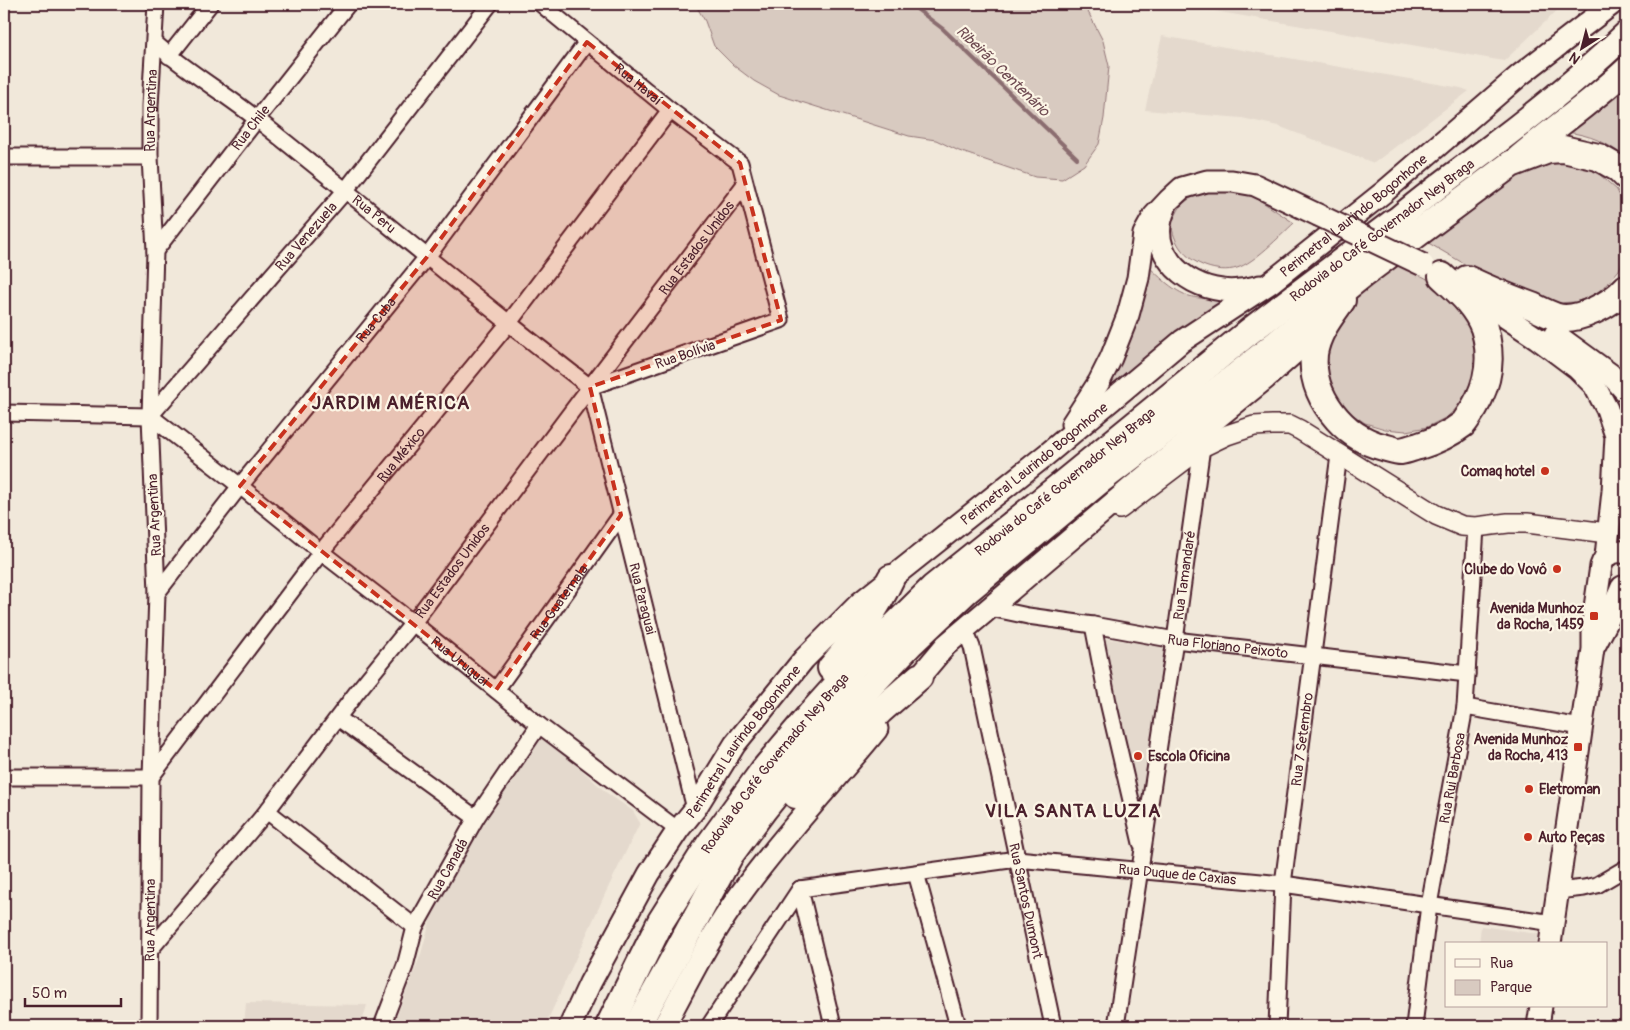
<svg xmlns="http://www.w3.org/2000/svg" width="1630" height="1030" font-family="Pangolin,sans-serif">
<rect width="100%" height="100%" fill="#f1e8da"/>
<filter id="ink" filterUnits="userSpaceOnUse"><feTurbulence type="fractalNoise" baseFrequency=".02" numOctaves="2"/><feDisplacementMap in="SourceGraphic" scale="10" xChannelSelector="R" yChannelSelector="G"/><feConvolveMatrix kernelMatrix="1 2 1 2 8 2 1 2 1" color-interpolation-filters="sRGB"/></filter>
<g filter="url(#ink)">
<g fill="#e4d9cd">
<path d="M1174,4h390l-60,57z"/>
<path d="M1162,36l299,52 8,3 -95,72 -96,-37 -36,-8 -97,-8z"/>
<path d="M1099,638l68,8 -26,169z"/>
<path d="M539,736l27,20 41,37 26,18 7,12 -35,71 -60,132h-152l28,-72 14,-51z"/>
<path d="M1481,926l57,8 -2,10h-57z"/>
<path d="M246,1003l121,2 -6,21h-117z"/>
</g>
<g fill="#d8cac0" stroke="#917476">
<path d="M695,4h389l19,37 6,25 -5,52 -5,26 -15,21 -22,14 -27,-2 -76,-26 -23,-11 -27,-4 -130,-41 -25,-14 -21,-16 -19,-19 -9,-25z"/>
<path d="M1626,82v76c-19,-16 -36,-23 -60,-26z"/>
<path d="M1535,160l42,2 22,12 18,16 9,20v45l-7,15 -12,14 -14,12 -18,6 -21,1 -60,-22 -69,-40z"/>
<path d="M1231,190l24,7 39,26c-14,13 -40,40 -57,45 -19,6 -45,-4 -56,-19 -6,-8 -8,-16 -10,-25 3,-5 5,-10 8,-15 11,-17 34,-18 52,-19z"/>
<path d="M1392,260l39,21 24,20 20,30 2,36 -7,23 -10,15 -13,12 -20,10 -21,4 -21,-2 -20,-6 -19,-13 -14,-18 -7,-14 -1,-30 28,-50z"/>
<path d="M1146,264c15,14 32,33 54,34 8,1 16,1 24,1l-126,96z"/>
</g>
<g fill="none" stroke-linecap="round" stroke-linejoin="round">
<path stroke="#8b6d6f" stroke-width="4" d="M910,4l33,25 134,129"/>
<defs>
<g id="minor">
<path id="s1" d="M541,4l129,106 70,53 41,157 -191,67"/>
<path id="s2" d="M155,43c32,29 70,50 103,77 111,88 219,180 332,267"/>
<path d="M169,56l41,-52"/>
<path d="M4,157h146"/>
<path id="s3" d="M155,251l102,-132 91,-115"/>
<path id="s4" d="M590,387l105,422"/>
<path d="M4,413l146,3"/>
<path id="s5" d="M150,416l90,70 81,66 92,71 126,102 139,105"/>
<path id="s6" d="M150,416l195,-225 145,-187"/>
<path id="s7" d="M157,593l83,-107 187,-229 160,-215"/>
<path id="s8" d="M990,608l38,8 65,9 82,15 292,34"/>
<path d="M1093,625l15,77 33,141"/>
<path id="s9" d="M965,630l7,17 81,379"/>
<path id="s10" d="M496,690l125,-175"/>
<path d="M1465,707l116,20"/>
<path d="M338,718l138,100"/>
<path id="s11" d="M4,777h147l170,-225 187,-228 162,-214"/>
<path d="M267,811l148,116"/>
<path d="M916,873l42,153"/>
<path id="s12" d="M800,889l217,-30 266,25 270,39"/>
<path d="M800,889l33,137"/>
<path d="M1557,891l27,-3 13,-3 29,-17"/>
<path id="s13" d="M150,950l117,-139 90,-119 56,-69 177,-236 155,-203"/>
<path id="s14" d="M149,1026l2,-249 6,-184 -7,-177 5,-165 -5,-94v-51l6,-102"/>
<path id="s15" d="M382,1026l23,-60 10,-39 61,-109 63,-93"/>
<path d="M709,1026l91,-137"/>
<path id="s16" d="M1116,1026l59,-386 27,-193"/>
<path id="s17" d="M1277,1026l6,-142 56,-429"/>
<path id="s18" d="M1414,1026l15,-121 36,-198 11,-180"/>
</g>
<path id="tertiary" d="M1120,509l82,-62 25,-12 27,-9 18,-1h18l10,5 136,85 26,11 14,1 32,-4h19l80,10"/>
<g id="secondary">
<path d="M1165,208c-19,42 16,77 57,82 13,2 25,-1 38,-4"/>
<path d="M1462,288l75,50 40,30 17,17 13,24 9,27 -3,55 -7,65"/>
<path d="M1555,334l55,40 16,18"/>
<path d="M1072,424l27,-42 12,-24 17,-43 10,-37 6,-44 10,-18 15,-16 13,-12 25,-7h25l23,4 63,30"/>
<path d="M1595,645l11,-21 16,-37"/>
<path d="M909,689l37,-44 186,-158 134,-109 44,-39 13,-14"/>
<path d="M1550,944l43,-295v-28l8,-55c4,-12 13,-17 25,-13"/>
<path id="s19" d="M570,1026l20,-43 59,-109 29,-44 17,-21 40,-65 69,-85 56,-56 186,-148 136,-114 88,-58 114,-91 136,-117 92,-71"/>
<path d="M664,1026c24,-45 47,-92 78,-134 41,-57 91,-109 135,-163"/>
<path d="M1538,1026l3,-20"/>
</g>
<g id="trunk">
<path d="M1516,160c36,-31 76,-58 110,-90"/>
<path d="M1394,222c30,-26 62,-49 94,-73 48,-36 95,-74 138,-115"/>
</g>
<g id="motorway">
<path d="M1467,279c21,10 43,19 65,27 8,4 16,8 25,11 21,5 55,-13 69,-29"/>
<path d="M1342,300c-12,17 -25,33 -28,54 -4,42 29,83 69,93 5,1 12,4 18,4 6,-1 13,-4 18,-5 16,-5 31,-12 44,-22 4,-4 7,-11 11,-16 15,-25 19,-51 10,-80 -8,-22 -26,-37 -42,-52"/>
<path d="M831,668c23,-28 44,-56 60,-90"/>
<path d="M796,795l84,-84 39,-34"/>
<path id="s20" d="M609,1026l52,-105 48,-76 54,-74 47,-56 45,-50 78,-77 127,-102 190,-155 144,-109"/>
<path d="M637,1026l93,-171 34,-46 63,-78 84,-88 54,-51 133,-110 138,-106 126,-101 149,-111 37,-14 15,-1 35,8 21,12 7,7"/>
</g>
</defs>
<use href="#minor" stroke="#4a1f2b" stroke-width="19"/>
<use href="#tertiary" stroke="#4a1f2b" stroke-width="22"/>
<use href="#secondary" stroke="#4a1f2b" stroke-width="25"/>
<use href="#trunk" stroke="#4a1f2b" stroke-width="28"/>
<use href="#motorway" stroke="#4a1f2b" stroke-width="30"/>
<use href="#minor" stroke="#fcf5e5" stroke-width="15"/>
<use href="#tertiary" stroke="#fcf5e5" stroke-width="19"/>
<use href="#secondary" stroke="#fcf5e5" stroke-width="21"/>
<use href="#trunk" stroke="#fcf5e5" stroke-width="24"/>
<use href="#motorway" stroke="#fcf5e5" stroke-width="26"/>
<defs>
<path id="secondary-bridge" d="M1318,215l105,50"/>
</defs>
<use href="#secondary-bridge" stroke="#4a1f2b" stroke-width="25" stroke-linecap="butt"/>
<use href="#secondary-bridge" stroke="#fcf5e5" stroke-width="21"/>
</g>
</g>
<path fill="#c8321e" fill-opacity="0.2" stroke="#c8321e" stroke-width="4" stroke-dasharray="10 6" stroke-linejoin="round" d="M587,42l153,121 41,157 -191,67 31,128 -125,175 -256,-204 187,-229z"/>
<g fill="#c8321e" stroke="#fcf5e5" stroke-width="2">
<circle cx="1545" cy="471" r="5"/>
<circle cx="1557" cy="569" r="5"/>
<rect x="1589" y="611" width="10" height="10" rx="2.5"/>
<rect x="1573" y="742" width="10" height="10" rx="2.5"/>
<circle cx="1138" cy="756" r="5"/>
<circle cx="1529" cy="789" r="5"/>
<circle cx="1528" cy="837" r="5"/>
</g>
<g text-anchor="middle" stroke-width="4.5" stroke-linejoin="round" paint-order="stroke">
<g font-size="14" fill="#4a1f2b" stroke="#fcf5e5">
<text dy="5" stroke="none"><textPath href="#s1" startOffset="126">Rua Havaí</textPath></text>
<text dy="5" stroke="none"><textPath href="#s14" startOffset="916">Rua Argentina</textPath></text>
<text dy="5" stroke="none"><textPath href="#s3" startOffset="156">Rua Chile</textPath></text>
<text dy="5" stroke="none"><textPath href="#s2" startOffset="278">Rua Peru</textPath></text>
<text dy="5" stroke="none"><textPath href="#s19" startOffset="1144">Perimetral Laurindo Bogonhone</textPath></text>
<text transform="translate(1382 230) rotate(-37)" y="5">Rodovia do Café Governador Ney Braga</text>
<text dy="5" stroke="none"><textPath href="#s6" startOffset="238">Rua Venezuela</textPath></text>
<text dy="5" stroke="none"><textPath href="#s13" startOffset="890">Rua Estados Unidos</textPath></text>
<text dy="5" stroke="none"><textPath href="#s7" startOffset="350">Rua Cuba</textPath></text>
<text transform="translate(685 354) rotate(-19)" y="5">Rua Bolívia</text>
<text dy="5" stroke="none"><textPath href="#s11" startOffset="555">Rua México</textPath></text>
<text dy="5" stroke="none"><textPath href="#s19" startOffset="739">Perimetral Laurindo Bogonhone</textPath></text>
<text dy="5" stroke="none"><textPath href="#s20" startOffset="718">Rodovia do Café Governador Ney Braga</textPath></text>
<text transform="translate(154 515) rotate(-93)" y="5">Rua Argentina</text>
<text dy="5" stroke="none"><textPath href="#s13" startOffset="485">Rua Estados Unidos</textPath></text>
<text dy="5" stroke="none"><textPath href="#s16" startOffset="456">Rua Tamandaré</textPath></text>
<text dy="5" stroke="none"><textPath href="#s4" startOffset="218">Rua Paraguai</textPath></text>
<text dy="5" stroke="none"><textPath href="#s10" startOffset="108">Rua Guatemala</textPath></text>
<text dy="5" stroke="none"><textPath href="#s8" startOffset="241">Rua Floriano Peixoto</textPath></text>
<text dy="5" stroke="none"><textPath href="#s5" startOffset="395">Rua Uruguai</textPath></text>
<text dy="5" stroke="none"><textPath href="#s17" startOffset="288">Rua 7 Setembro</textPath></text>
<text dy="5" stroke="none"><textPath href="#s19" startOffset="334">Perimetral Laurindo Bogonhone</textPath></text>
<text dy="5" stroke="none"><textPath href="#s20" startOffset="312">Rodovia do Café Governador Ney Braga</textPath></text>
<text dy="5" stroke="none"><textPath href="#s18" startOffset="251">Rua Rui Barbosa</textPath></text>
<text dy="5" stroke="none"><textPath href="#s15" startOffset="171">Rua Canadá</textPath></text>
<text dy="5" stroke="none"><textPath href="#s12" startOffset="380">Rua Duque de Caxias</textPath></text>
<text dy="5" stroke="none"><textPath href="#s9" startOffset="278">Rua Santos Dumont</textPath></text>
<text dy="5" stroke="none"><textPath href="#s14" startOffset="106">Rua Argentina</textPath></text>
</g>
<g font-size="14" font-weight="bold" fill="#4a1f2b" stroke="#fcf5e5" text-anchor="end">
<text x="1535" y="476">Comaq hotel</text>
<text x="1547" y="574">Clube do Vovô</text>
<text x="1584" y="613">Avenida Munhoz<tspan x="1584" dy="16">da Rocha, 1459</tspan></text>
<text x="1568" y="744">Avenida Munhoz<tspan x="1568" dy="16">da Rocha, 413</tspan></text>
<text x="1148" y="761" text-anchor="start">Escola Oficina</text>
<text x="1539" y="794" text-anchor="start">Eletroman</text>
<text x="1538" y="842" text-anchor="start">Auto Peças</text>
</g>
<g font-size="15" font-style="italic" fill="#704c53" stroke="#fcf5e5">
<text transform="translate(1003 71) rotate(44)" y="5">Ribeirão Centenário</text>
</g>
<g font-size="19" font-weight="bold" letter-spacing="1" fill="#4a1f2b" stroke="#fcf5e5">
<text x="391" y="409">JARDIM AMÉRICA</text>
<text x="1073" y="817">VILA SANTA LUZIA</text>
</g>
</g>
<rect width="1630" height="1030" fill="none" stroke="#fcf5e5" stroke-width="20"/>
<rect x="10" y="10" width="1610" height="1010" fill="none" stroke="#4a1f2b" stroke-width="2" filter="url(#ink)"/>
<rect x="1445" y="942" width="162" height="65" fill="#fcf5e5" stroke="#b59f9b"/>
<rect x="1455" y="959" width="25" height="8" fill="#fcf5e5" stroke="#b59f9b"/>
<text x="1490" y="968" font-size="15" fill="#4a1f2b">Rua</text>
<rect x="1455" y="980" width="25" height="15" fill="#d8cac0" stroke="#b59f9b"/>
<text x="1490" y="992" font-size="15" fill="#4a1f2b">Parque</text>
<g transform="translate(1582 48) rotate(216)" stroke="#fcf5e5" stroke-width="4" paint-order="stroke">
<path d="M0-4L9 19L0 12L-9 19Z" fill="#4a1f2b"/>
<text y="-8" font-size="14" font-weight="bold" text-anchor="middle" fill="#4a1f2b">N</text>
</g>
<path d="M25 998v8h96v-8" fill="none" stroke="#4a1f2b" stroke-width="2.5"/>
<text x="32" y="998" font-size="15" fill="#4a1f2b" stroke="#fcf5e5" stroke-width="4" paint-order="stroke">50 m</text>
</svg>
